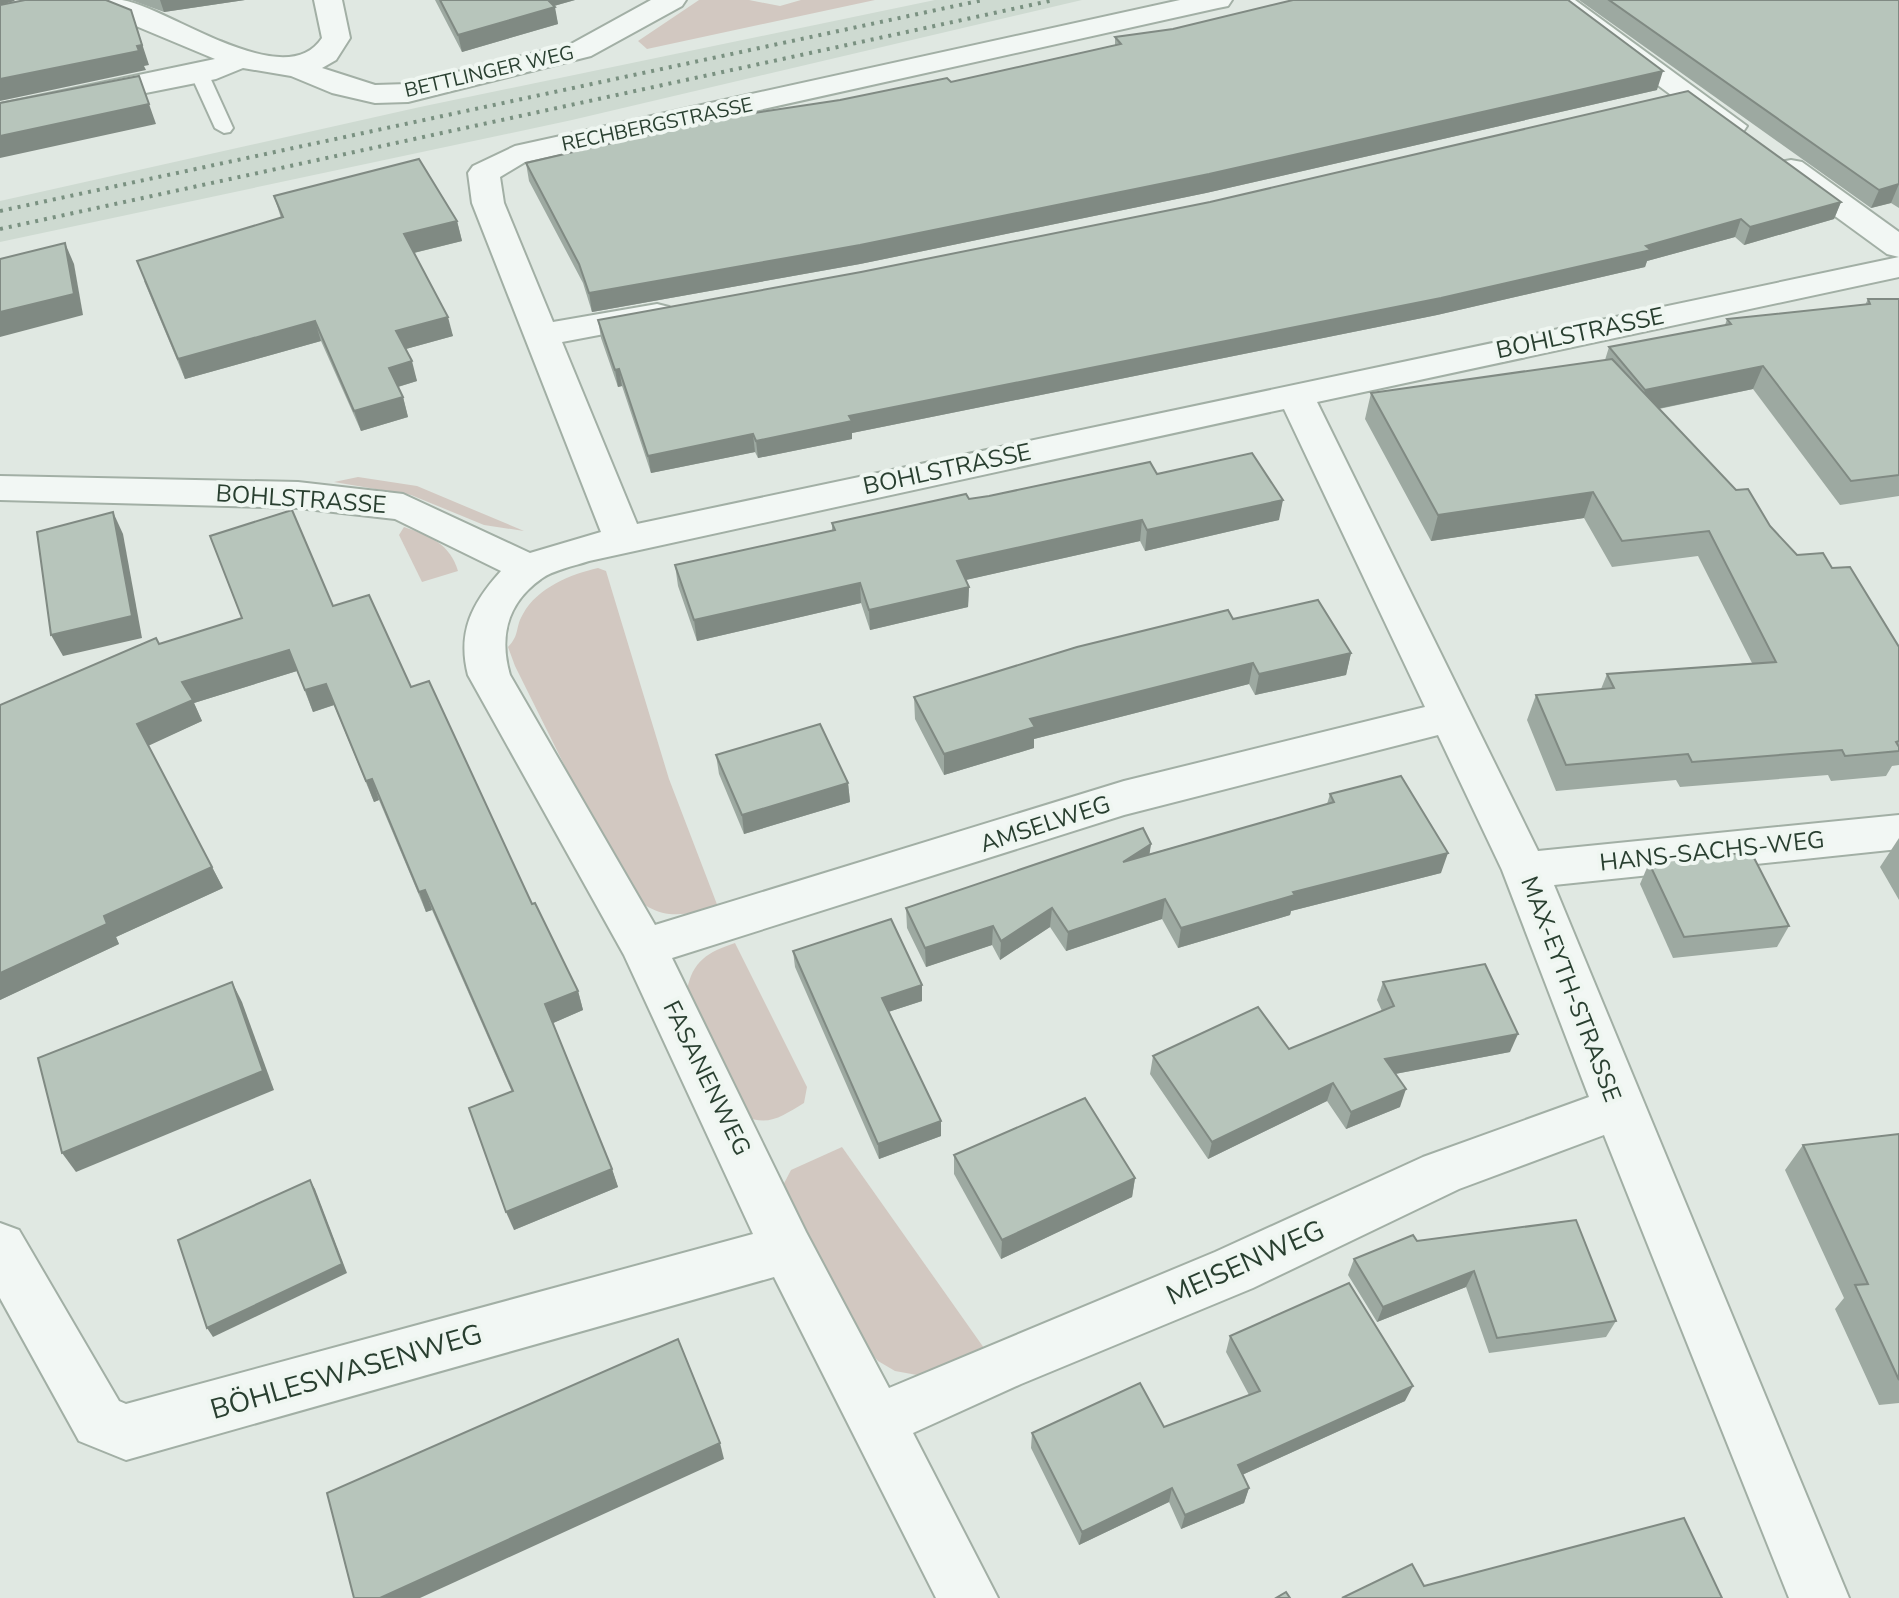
<svg xmlns="http://www.w3.org/2000/svg" width="1899" height="1598" font-family="'Nunito Sans',sans-serif">
<rect width="100%" height="100%" fill="#e0e8e2"/>
<path fill="#cedad1" d="M935,0h147l-510,120 -572,122v-41l420,-94z"/>
<g fill="#d2c8c1">
<path d="M699,0h50l31,6 21,-6h74l-228,49 -9,-8z"/>
<path d="M358,477l59,9 107,45 -40,-6 -73,-30 -77,-13z"/>
<path d="M404,527c26,9 46,17 54,44l-36,11 -23,-47z"/>
<path d="M598,568l8,3 63,208 49,128c-42,11 -66,14 -95,-24l-108,-217 -7,-19c12,-12 7,-20 15,-33 14,-26 48,-40 75,-46z"/>
<path d="M735,943l72,144 -3,16c-22,13 -35,24 -60,13l-57,-125c5,-30 21,-39 48,-48z"/>
<path d="M842,1147l142,201 -44,22 -23,5 -22,-4 -17,-10 -11,-13 -87,-157 11,-21z"/>
</g>
<g fill="none" stroke-linecap="round" stroke-linejoin="round">
<defs>
<path id="service" d="M199,68l9,5 25,55 -3,4 -6,1 -9,-5 -25,-55z"/>
<g id="minor">
<path d="M84,0c12,0 26,0 38,0 48,8 163,95 200,38l-8,-38h28l8,38 -14,22 -14,8 53,17 33,-1 163,-40 80,-44h35l-4,6 -91,50 -183,46 -33,1 -43,-10 -41,-17 -48,-8 -27,11 -216,43v-18l215,-45 -127,-53z"/>
<path d="M1180,0h52l-4,6 -10,2 -693,154 -25,15 4,26 49,119 104,-18 12,3 5,7 -5,7 -12,3 -95,18 75,182 1262,-267v20l-582,125 221,449 361,-36v34l-345,36 295,713h-60l-185,-463 -145,54 -206,99 -232,96 -108,49 85,165h-62l-162,-321 -648,183 -47,-19 -79,-143v-75l19,7 100,171 7,3 627,-170 -129,-279 -156,-280c-11,-43 4,-72 33,-104l-106,-52 -97,-11 -298,-8v-24l298,6 105,12 127,59 71,-21 -129,-329 -4,-30 5,-7 42,-20zM1284,409l141,298 -301,74 -469,144 -145,-250c-11,-38 -3,-72 31,-96 12,-9 33,-13 48,-18zM1438,735l64,135 87,227 -166,60 -208,95 -326,136 -83,-156 -134,-274 452,-143z"/>
<path d="M1543,0h32l172,126 -4,6h-22z"/>
<path d="M1791,160l11,2 97,70v25l-12,-3 -107,-78 -5,-7 5,-7z"/>
</g>
</defs>
<use href="#service" stroke="#a2afa5" stroke-width="4"/>
<use href="#minor" stroke="#a2afa5" stroke-width="4"/>
<use href="#service" fill="#f2f7f4" fill-rule="evenodd"/>
<use href="#minor" fill="#f2f7f4" fill-rule="evenodd"/>
<g stroke="#7a9181" stroke-width="4" stroke-dasharray="3 6" stroke-linecap="butt">
<path d="M0,211l983,-211"/>
<path d="M0,229l1054,-229"/>
</g>
</g>
<g fill="#9da9a1">
<path d="M131,0h114l-81,12z"/>
<path d="M435,0h140l-21,6 4,18 -96,28z"/>
<path d="M1579,0h320v208l-8,-5 -20,5z"/>
<path d="M1115,37l542,53 -451,103 -346,71 -268,48 -9,-29 -54,-102 -3,-18 425,-81 164,-37z"/>
<path d="M274,196l183,25 5,20 -48,12 39,83 -47,13 11,32 -19,6 5,10 5,20 -47,14 -40,-90 -136,38 -41,-98 137,-63z"/>
<path d="M1841,202l-7,17 -90,26 -9,-8 -88,24 -2,6 -208,48 -585,118v6l-94,19 -3,-6 -104,21 -29,-87 -4,1 -17,-49 -3,-18z"/>
<path d="M1868,299h31v197l-59,9 -87,-116 -94,20 138,146 35,13 67,79v118l-7,1 -6,10 -55,5 -3,-6 -148,12 -4,-7 -120,11 -29,-71 9,-25 65,-6 6,-15 145,-11 -54,-107 -86,11 -28,-49 -153,23 -66,-122 6,-26 234,-33 4,-13 116,-22 2,-6 138,-14z"/>
<path d="M1157,474l122,46 -134,31 -5,-10 -175,39 4,7 -1,20 -98,23 -9,-27 -164,38 -19,-55 -3,-21 157,-34v-8l137,-24z"/>
<path d="M333,606l78,81 121,217 46,87 5,19 -30,13 59,146 6,18 -104,43 -2,-138 -80,-182 -6,2 -47,-112 -5,2 -40,-97 -21,7 -16,-41 -103,32 8,18 -54,24 75,143 -107,49 3,7 -119,56v-295l159,-61z"/>
<path d="M1233,619l118,34 -5,22 -91,20 -6,-11 -215,55v9l-90,27 -29,-56 -1,-22z"/>
<path d="M716,755l132,28 2,19 -106,32 -25,-60z"/>
<path d="M1330,794l111,79 -150,38 -1,4 -112,33 -16,-29 -96,32 -16,-24 -50,33 -8,-15 -66,22 -19,-39 -1,-20 245,-64 -2,10 178,-50z"/>
<path d="M1899,838v62l-19,-33z"/>
<path d="M1649,863l140,63 -12,21 -104,11 -33,-74z"/>
<path d="M793,951l129,50 -34,11 53,124 -62,23 -84,-192z"/>
<path d="M1383,982l127,70 -115,22 5,33 -54,22 -19,-28 -119,58 -58,-85 3,-18 136,-7 93,-38 -5,-11z"/>
<path d="M1899,1134v269l-20,2 -44,-96 9,-11 -59,-128 18,-25z"/>
<path d="M954,1155l181,23 -3,19 -131,62 -47,-85z"/>
<path d="M1417,1241l199,80 -10,16 -117,16 -23,-66 -89,35 -29,-47 6,-16z"/>
<path d="M1230,1336l175,65 -163,74 7,13 -5,15 -63,26 -12,-27 -90,43 -48,-97 1,-15 132,-6 85,-32 -23,-43z"/>
</g>
<g fill="#808a83">
<path d="M0,0h14l1,1 -15,4z"/>
<path d="M160,0h85l-81,12z"/>
<path d="M541,0h34l-32,9z"/>
<path d="M555,7l3,17 -96,28 -4,-17z"/>
<path d="M131,10l18,55 -5,1 2,4 -146,31v-22l137,-33z"/>
<path d="M1663,71l-6,19 -451,103 -346,71 -268,48 -3,-19z"/>
<path d="M149,104l7,20 -156,34v-22z"/>
<path d="M1899,184l-8,19 -20,5 8,-18z"/>
<path d="M1841,202l-7,17 -90,26 6,-18z"/>
<path d="M1741,219l-6,18 -88,24 -2,6 -208,48 -585,118v6l-94,19 -2,-17 93,-25 797,-170z"/>
<path d="M457,221l5,20 -53,13 -5,-20z"/>
<path d="M65,243l9,21 9,51 -83,22v-25z"/>
<path d="M448,317l5,19 -51,14 -6,-19z"/>
<path d="M315,321l6,20 -136,38 -7,-20z"/>
<path d="M412,361l5,20 -23,7 -5,-20z"/>
<path d="M1763,366l-10,23 -116,24 8,-23z"/>
<path d="M619,369l3,17 -4,1 -3,-17z"/>
<path d="M403,397l5,20 -47,14 -7,-20z"/>
<path d="M753,434l2,18 -104,21 -3,-17z"/>
<path d="M1593,492l-9,26 -153,23 7,-26z"/>
<path d="M1283,500l-4,20 -134,31 2,-21z"/>
<path d="M113,512l10,22 19,104 -79,18 -12,-21z"/>
<path d="M1142,520l-2,21 -183,41v-21z"/>
<path d="M860,583l1,20 -164,38 -3,-21z"/>
<path d="M969,587l-1,20 -98,23 -1,-20z"/>
<path d="M289,650l8,21 -103,32 8,18 -54,25 -11,-22 45,-42z"/>
<path d="M1351,653l-5,22 -91,20 4,-21z"/>
<path d="M1253,663l-4,21 -215,55v9l-90,27v-21l86,-35z"/>
<path d="M326,684l8,21 -21,7 -8,-22z"/>
<path d="M372,779l7,21 -5,2 -8,-21z"/>
<path d="M848,783l2,19 -106,32 -2,-19z"/>
<path d="M1151,844l-3,20 -25,-2z"/>
<path d="M1448,853l-7,20 -150,38 -1,4 -112,33 3,-20 112,-36z"/>
<path d="M212,867l11,21 -107,49 3,7 -119,56v-27l104,-57z"/>
<path d="M425,890l7,20 -6,2 -7,-20z"/>
<path d="M1165,899l-3,20 -96,32 2,-19z"/>
<path d="M1052,908l-2,19 -50,33 1,-19z"/>
<path d="M993,926l-1,19 -66,22 -1,-19z"/>
<path d="M232,982l10,20 32,88 -198,82 -14,-19z"/>
<path d="M922,985v16l-40,13v-16z"/>
<path d="M578,991l5,19 -32,14 -6,-20z"/>
<path d="M1518,1034l-8,18 -131,25 6,-18z"/>
<path d="M1333,1083l-6,18 -119,58 4,-17z"/>
<path d="M1406,1089l-6,18 -54,22 5,-17z"/>
<path d="M941,1121v15l-62,23 -1,-15z"/>
<path d="M612,1169l6,18 -104,43 -8,-18z"/>
<path d="M1135,1178l-3,19 -131,62 1,-19z"/>
<path d="M310,1180l5,9 32,84 -134,64 -6,-9z"/>
<path d="M1474,1271l-8,16 -89,35 6,-15z"/>
<path d="M1413,1386l-8,15 -172,78 5,-14z"/>
<path d="M720,1443l4,16 -304,139h-40z"/>
<path d="M1172,1488l-3,14 -90,43 3,-13z"/>
<path d="M1249,1488l-5,15 -63,26 4,-14z"/>
</g>
<g fill="#b7c5bb" stroke="#808a83" stroke-width="2">
<path d="M25,0h81l25,10 11,35 -5,1 2,5 -139,28v-74z"/>
<path d="M440,0h108l7,7 -97,28z"/>
<path d="M1293,0h275l95,71 -454,103 -349,71 -271,48 -10,-29 -53,-101 189,-44 125,-19 107,-22 4,4 170,-38 -6,-7 58,-8z"/>
<path d="M1609,0h290v184l-20,6z"/>
<path d="M139,76l10,28 -149,32v-33z"/>
<path d="M1688,91l153,111 -91,25 -9,-8 -95,27 5,4 -210,48 -592,118 3,5 -96,20 -3,-7 -105,22 -29,-87 -4,1 -17,-50 263,-48 349,-70z"/>
<path d="M419,159l38,62 -53,13 44,83 -52,14 16,30 -23,7 14,29 -49,14 -39,-90 -137,38 -41,-98 146,-44 -9,-21z"/>
<path d="M65,243l9,51 -74,18v-53z"/>
<path d="M1868,299h31v176l-48,6 -88,-115 -118,24 -36,-43 122,-23 -4,-5 143,-15z"/>
<path d="M1612,359l124,131 12,-1 22,37 27,29 26,-2 9,15 18,-1 49,80v94l-3,1 3,5v4l-54,5 -3,-6 -150,12 -4,-8 -122,11 -30,-70 78,-7 -7,-14 169,-12 -67,-131 -87,10 -29,-49 -155,23 -67,-122z"/>
<path d="M1252,453l31,47 -136,30 -5,-10 -185,41 12,26 -100,23 -9,-27 -166,37 -19,-55 160,-35 -3,-7 134,-29 3,5 20,-3 161,-34 7,12z"/>
<path d="M292,510l41,96 36,-11 42,92 18,-6 103,223 3,-1 43,88 -33,13 67,165 -106,43 -37,-104 44,-17 -88,-201 -6,2 -47,-113 -6,2 -40,-97 -21,6 -16,-40 -107,32 11,18 -56,24 75,143 -108,49 3,8 -107,49v-268l156,-67 3,6 83,-26 -32,-82z"/>
<path d="M113,512l19,104 -81,19 -14,-103z"/>
<path d="M1318,600l33,53 -92,21 -6,-11 -223,56 5,8 -91,27 -30,-57 163,-50 151,-37 5,9z"/>
<path d="M820,724l28,59 -106,32 -26,-60z"/>
<path d="M1401,776l47,77 -155,39 2,3 -114,33 -16,-29 -97,33 -16,-24 -51,33 -8,-15 -68,22 -19,-40 237,-80 8,16 -28,18 211,-60 -4,-8z"/>
<path d="M1751,852l38,74 -105,11 -35,-74z"/>
<path d="M891,919l31,66 -40,13 59,123 -63,23 -85,-193z"/>
<path d="M1485,964l33,70 -133,25 21,30 -55,23 -18,-29 -121,59 -59,-86 105,-49 31,42 105,-43 -11,-24z"/>
<path d="M232,982l31,89 -201,82 -24,-95z"/>
<path d="M1085,1098l50,80 -133,62 -48,-85z"/>
<path d="M1899,1134v246l-44,-95 13,-1 -65,-139z"/>
<path d="M310,1180l32,84 -135,64 -29,-88z"/>
<path d="M1576,1220l40,101 -119,17 -23,-67 -91,36 -29,-48 59,-24 4,6z"/>
<path d="M1349,1283l64,103 -175,79 11,23 -64,27 -13,-27 -90,44 -50,-99 108,-50 24,44 96,-36 -30,-55z"/>
<path d="M678,1339l42,104 -340,155h-26l-27,-105z"/>
<path d="M1684,1518l38,80h-380l70,-34 12,22z"/>
<path d="M1286,1592l4,6h-14z"/>
</g>
<g text-anchor="middle" stroke-width="8" stroke-linejoin="round" paint-order="stroke">
<g font-size="20" fill="#293f30" stroke="#eff6f1">
<text transform="translate(489 71) rotate(-13)" y="7">BETTLINGER WEG</text>
<text transform="translate(657 124) rotate(-12)" y="7">RECHBERGSTRASSE</text>
</g>
<g font-size="24" fill="#293f30" stroke="#eff6f1">
<text transform="translate(1580 333) rotate(-12)" y="8">BOHLSTRASSE</text>
<text transform="translate(947 469) rotate(-12)" y="8">BOHLSTRASSE</text>
<text transform="translate(301 499) rotate(4)" y="8">BOHLSTRASSE</text>
<text transform="translate(1045 824) rotate(-18)" y="8">AMSELWEG</text>
<text transform="translate(1712 851) rotate(-6)" y="8">HANS-SACHS-WEG</text>
<text transform="translate(1571 989) rotate(69)" y="8">MAX-EYTH-STRASSE</text>
<text transform="translate(707 1078) rotate(64)" y="8">FASANENWEG</text>
</g>
<g font-size="28" fill="#293f30" stroke="#eff6f1">
<text transform="translate(1245 1262) rotate(-24)" y="10">MEISENWEG</text>
<text transform="translate(346 1371) rotate(-16)" y="10">BÖHLESWASENWEG</text>
</g>
</g>
</svg>
